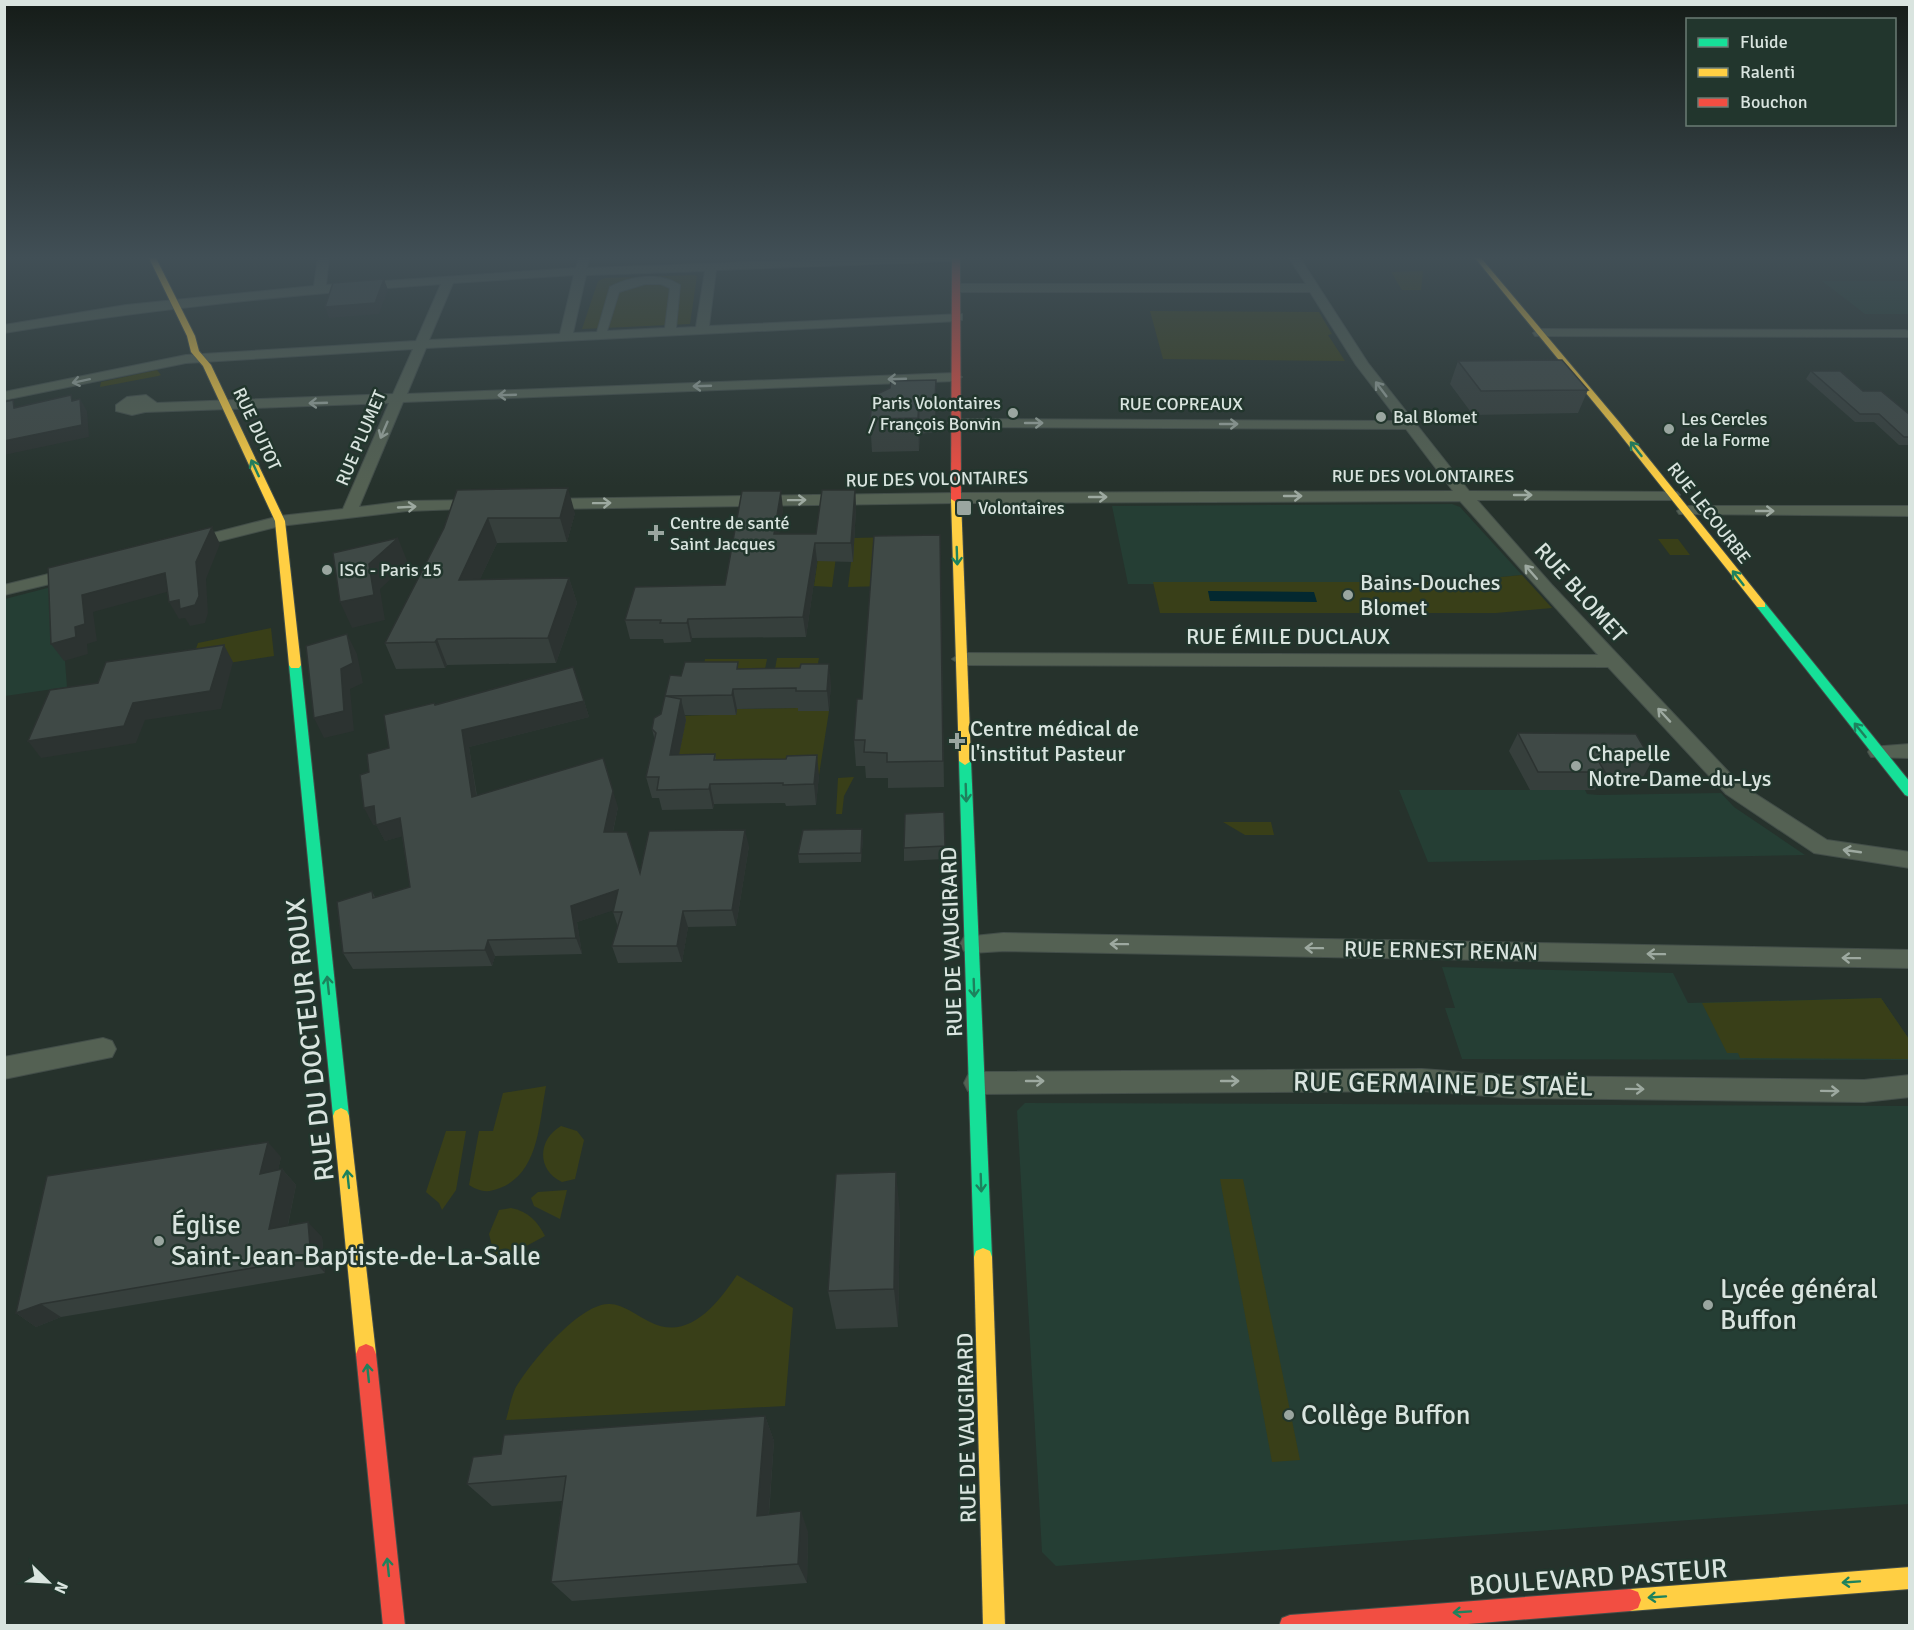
<svg xmlns="http://www.w3.org/2000/svg" width="1914" height="1630" font-family="Signika,sans-serif">
<rect width="100%" height="100%" fill="#26322c"/>
<g fill="#253e34">
<path d="M1822,281h87v33h-44z"/>
<path d="M1452,504l8,3 62,68 -72,7h-296v2h-26l-16,-78z"/>
<path d="M59,585l8,102 -62,9v-97z"/>
<path d="M1399,790h186l2,4 11,1 123,-2 13,14 71,48 -377,7z"/>
<path d="M1442,967l231,6 15,30 193,-5 28,41v21l-447,-1 -17,-51h10z"/>
<path d="M1025,1103l884,3v398l-853,62 -14,-14 -25,-441z"/>
</g>
<g fill="#393f18">
<path d="M1423,271l-2,19h-19l-11,-18z"/>
<path d="M693,275l4,1 -7,48 -108,5 16,-48 7,-3z"/>
<path d="M1150,311l169,1 13,22 -4,1 17,26 -182,-2z"/>
<path d="M157,370l4,5 -3,1 -58,11 1,-5z"/>
<path d="M895,537l-10,49 -37,1 6,-49z"/>
<path d="M1658,539h20l12,16h-20z"/>
<path d="M836,557l-4,30 -18,-1 4,-28z"/>
<path d="M1522,575l30,33 -56,5h-336l-7,-31h297z"/>
<path d="M271,628l3,28 -85,13 9,-26z"/>
<path d="M777,658h42l-2,11h-42z"/>
<path d="M705,659h62l-2,10h-62z"/>
<path d="M799,708v3h30l-10,64 -29,2 -116,-24 7,-37 55,-2 1,-5z"/>
<path d="M854,777l-10,19 -2,18h-6l2,-36z"/>
<path d="M1223,822h48l3,13h-29z"/>
<path d="M1881,998l28,41v20l-169,-1 -2,-5h-11l-25,-50z"/>
<path d="M546,1086c-7,37 -7,87 -46,102 -12,5 -20,4 -31,-3l10,-54h14l10,-38z"/>
<path d="M561,1126l16,5 7,9 -9,39 -13,3c-26,-12 -24,-43 -1,-56z"/>
<path d="M446,1131h20l-10,59 -14,20 -3,-7 -13,-11z"/>
<path d="M1220,1179h23l57,281 -28,2z"/>
<path d="M567,1190l-7,29 -26,-13 -3,-8 7,-6z"/>
<path d="M511,1208c17,3 27,14 34,28l-49,26 -7,-28 10,-24z"/>
<path d="M737,1275l56,33 -8,98 -279,14c3,-10 5,-22 9,-31 14,-25 63,-84 93,-85 14,-1 29,12 42,18 39,20 68,-19 87,-47z"/>
</g>
<path fill="#032830" d="M1208,591l106,1 3,10 -107,-1z"/>
<g fill="none" stroke-linecap="round" stroke-linejoin="round">
<defs>
<g id="street">
<path d="M318,258h11l-3,27 250,-17 3,-10h10l-2,10 288,-10h87l-6,3 -240,9 -7,56 253,-12v6l-4,1 -532,27 -19,46 548,-21 7,4 -7,4 -552,21 -44,105 48,-6 74,-1 6,2 2,3 -2,3 -80,3 -127,15 -92,23 -6,-2 -2,-3 2,-3 98,-25 63,-7 46,-106 -244,9 -13,3 -16,-4v-6l11,-8 19,-2 11,8 236,-9 20,-45 -227,14 -182,37v-8l182,-37 230,-14 25,-57c-146,10 -292,25 -437,49v-8l122,-20 188,-19zM705,271l-9,56 -20,1 4,-43c-21,-13 -49,-9 -70,2l-13,45 -24,1 13,-58zM574,275l-14,59 -131,6 24,-57zM645,284h16l9,4 -5,40 -58,3 12,-39z"/>
<path d="M1289,258h11l68,105 101,128 208,1 3,3 -8,5h-195l75,85 188,199 87,56 83,12v16l-96,-15 -88,-59 -118,-127 -647,-2 -9,-6 9,-6 637,2 -138,-154 -504,2 -411,6 -8,-5 8,-5 411,-6 497,-2 -47,-62 -451,-2 -7,-4 7,-4 444,2 -43,-56 -46,-73h-352l-6,-4 6,-4h348z"/>
<path d="M1539,329l366,1 4,1 1,6 -375,-1 -2,-3z"/>
<path d="M1685,506h225v10l-231,-2 -2,-3z"/>
<path d="M77,567l8,5 -2,4 -79,19v-10z"/>
<path d="M1910,744v14l-39,-1 -3,-5 3,-5z"/>
<path d="M1003,933l907,17v18l-907,-17 -31,2 -8,-2 -4,-7 4,-7z"/>
<path d="M103,1038l9,3 4,8 -4,8 -108,22v-22z"/>
<path d="M1422,1069l93,7 349,4 46,-5v22l-46,5 -349,-4 -93,-7 -445,3 -9,-3 -4,-8 4,-8 9,-3z"/>
</g>
<g id="fast">
<path d="M1761,602l4,1 145,179v15l-5,-2 -148,-188v-4z"/>
<path d="M295,661l6,4 48,451 -2,5 -6,3 -6,-3 -2,-5 -44,-451z"/>
<path d="M965,757l6,4 21,496 -2,6 -7,3 -7,-3 -2,-6 -15,-496z"/>
</g>
<g id="slow">
<path d="M149,258h7l39,78 4,15 12,14 74,156 16,144 -2,3h-8l-2,-3 -14,-144 -72,-155 -12,-14 -4,-16z"/>
<path d="M1475,258h6l139,165 145,180v4h-8l-143,-180z"/>
<path d="M956,496l5,3 10,262 -6,4 -6,-4 -8,-262z"/>
<path d="M341,1108l6,3 2,5 27,238 -3,7 -7,3 -7,-3 -3,-7 -23,-238 2,-5z"/>
<path d="M983,1248l7,3 2,6 13,369h-22l-9,-369 2,-6z"/>
<path d="M1910,1567v22l-280,22 -8,-3 -3,-8 3,-8 8,-3z"/>
</g>
<g id="jam">
<path d="M952,258h8l1,241 -5,3 -5,-3z"/>
<path d="M366,1344l7,3 3,7 29,272h-22l-27,-272 3,-7z"/>
<path d="M1630,1589l8,3 3,8 -3,8 -8,3 -187,15h-164l3,-8 8,-3z"/>
</g>
</defs>
<use href="#street" stroke="#434e49" stroke-width="2"/>
<use href="#fast" stroke="#434e49" stroke-width="2"/>
<use href="#slow" stroke="#434e49" stroke-width="2"/>
<use href="#jam" stroke="#434e49" stroke-width="2"/>
<use href="#street" fill="#546153" fill-rule="evenodd"/>
<use href="#fast" fill="#16e098" fill-rule="evenodd"/>
<use href="#slow" fill="#ffcf43" fill-rule="evenodd"/>
<use href="#jam" fill="#f24e42" fill-rule="evenodd"/>
</g>
<g fill="#363f3c">
<path d="M1458,361l130,29 -10,23 -105,2 -23,-31z"/>
<path d="M1811,371l52,20 47,24v30h-11l-25,-23h-19l-49,-43z"/>
<path d="M936,380l-1,52 -15,2 -1,17 -47,1 -2,-33z"/>
<path d="M457,490l118,23 -8,29 -70,1 -17,36 89,-1 8,25 -21,60 -109,2 -2,3 -49,1 -11,-26 59,-115z"/>
<path d="M855,490l1,18 -3,54 -36,-1 -11,76 -114,1 -1,4 -27,1 -1,-4h-33l-5,-19 100,-35 58,-76 -4,25h37z"/>
<path d="M940,535l4,252 -56,1v-10h-22l-1,-12h-9l-2,-26 8,-41z"/>
<path d="M739,669l92,14 -2,28h-31v-3l-61,1 -1,6h-51l1,5 -7,34h36l1,6 103,15 -3,30 -30,1 -1,-3 -71,1 -1,5 -51,1 -3,-12h-7l-6,-21 9,-36 -3,-12 9,-15 9,-39 11,1z"/>
<path d="M584,701l5,16 -120,30 8,49 141,11 -5,25 27,41 109,-27 -13,80 -48,1 -6,35 -64,1 -6,-17 6,-19 -5,-15v-2l-36,12 5,32 -87,2 -3,10 -139,3 -10,-16 29,-62 3,6 35,-10 -8,-51 -17,5 -9,-17 -3,1 16,-77 46,-43z"/>
<path d="M1518,733l134,28 -10,18h-41l-6,11h-65l-21,-39z"/>
<path d="M944,812l1,47 -41,2v-13z"/>
<path d="M863,838l-2,24 -62,1 -1,-9z"/>
<path d="M281,1157l-3,13 4,-1 14,16 -8,40 34,12 3,36 -264,44 -25,10 -20,-14z"/>
<path d="M900,1213l-2,114 -62,2 -8,-38z"/>
<path d="M765,1416l9,25 -5,74 39,17 -1,51 -235,18 -21,-19 11,-81 -70,5 -25,-22 34,-30z"/>
</g>
<g fill="#2c3331">
<path d="M384,279l4,11 -9,24 -50,4 -4,-11z"/>
<path d="M936,380v33l-1,19v-33z"/>
<path d="M80,399l7,12 2,26 -85,18v-14z"/>
<path d="M919,400l1,34 -1,17 -1,-33z"/>
<path d="M568,488l7,25 -8,29 -7,-24z"/>
<path d="M855,490l1,18 -3,54 -2,-19z"/>
<path d="M781,491l2,18 -7,44 -2,-19z"/>
<path d="M488,518l9,25 -29,62 -9,-25z"/>
<path d="M212,527l8,17 -14,35 2,34 -3,10 -15,3 -5,-8 -6,1 -10,-17 27,-40z"/>
<path d="M398,538l10,25 -28,26 5,31 -33,8 -12,-26 29,-38z"/>
<path d="M815,543l2,18 -11,76 -3,-20z"/>
<path d="M165,573l9,17 -81,22 4,29 -10,3 1,10 -24,7 -13,-17 24,-17 7,-32z"/>
<path d="M569,578l8,25 -21,60 -8,-25z"/>
<path d="M688,619l4,19 -1,4 -4,-19z"/>
<path d="M347,634l10,20 6,29 -13,6 4,42 -30,7 -10,-20 27,-49z"/>
<path d="M437,639l10,26 -2,3 -10,-26z"/>
<path d="M224,645l9,17 -12,47 -76,11 -9,23 -95,15 -13,-17 105,-38z"/>
<path d="M829,664l2,19 -2,28 -2,-20z"/>
<path d="M733,689l4,20 -1,6 -4,-20z"/>
<path d="M681,699l5,21 -11,55 -5,-20z"/>
<path d="M584,701l5,16 -120,30 10,66 -7,-16 -10,-67z"/>
<path d="M817,755l2,20 -3,30 -2,-21z"/>
<path d="M710,784l4,20 -1,5 -4,-20z"/>
<path d="M613,791l5,16 -9,42 -5,-17z"/>
<path d="M374,806l8,16 -9,3 -9,-17z"/>
<path d="M400,818l8,17 -23,6 -9,-16z"/>
<path d="M862,829l1,9 -2,24v-9z"/>
<path d="M745,830l4,16 -13,80 -4,-16z"/>
<path d="M618,890l6,17 -47,15 5,32 -6,-16 -5,-32z"/>
<path d="M683,911l5,16 -6,35 -5,-16z"/>
<path d="M488,940l7,16 -3,10 -7,-16z"/>
<path d="M268,1142l13,15 -7,33 -14,-16z"/>
<path d="M282,1169l14,16 -12,58 -15,-14z"/>
<path d="M896,1172l4,41 -2,114 -4,-38z"/>
<path d="M308,1222l14,15 3,36 -14,-15z"/>
<path d="M41,1304l20,13 -25,10 -20,-14z"/>
<path d="M765,1416l9,25 -7,96 -10,-21z"/>
<path d="M801,1511l7,21 -1,51 -9,-19z"/>
</g>
<g fill="#3f4946" stroke="#2c3331" stroke-width="1.5">
<path d="M384,279l-9,24 -50,4 8,-24z"/>
<path d="M1562,360l26,30 -107,1 -23,-30z"/>
<path d="M1811,371h29l23,20h18l29,24v22h-6l-25,-23h-19z"/>
<path d="M936,380l-1,19 -16,1 -1,18 -48,1 3,-23 17,-8 1,-7z"/>
<path d="M71,395l1,6 8,-2 2,26 -78,16v-39l9,-2 1,8z"/>
<path d="M568,488l-8,30h-72l-29,62 110,-2 -21,60 -111,1 -2,3 -50,1 59,-115 13,-38z"/>
<path d="M822,490h33l-4,53h-36l-12,74 -115,2 -1,4h-27l1,-3h-36l10,-33 90,-2 17,-94h39l-7,43h42z"/>
<path d="M212,527l-16,35 3,34 -4,9 -15,4 -1,-9 -10,2 -4,-29 -83,22 3,29 -10,3 1,10 -25,7 -3,-76z"/>
<path d="M940,535l3,226 -56,1v-9l-23,-1 1,-12h-11l3,-41h5l12,-163z"/>
<path d="M398,538l-29,26 5,31 -34,7 -7,-49z"/>
<path d="M347,634l6,29 -12,6 3,42 -30,7 -8,-72z"/>
<path d="M224,645l-14,46 -77,12 -9,23 -96,15 22,-51 48,-7 8,-21z"/>
<path d="M685,662h53l-1,7 63,-1 1,-4h28l-2,27h-31v-3l-63,1 -1,6 -67,1 5,-21 11,1z"/>
<path d="M573,667l11,34 -122,29 10,67 131,-39 10,33 -9,41h23l13,41 9,-42 96,-1 -13,80 -49,1 -6,35h-65l10,-34h-9l5,-22 -47,16 5,32 -88,2 -3,10 -142,3 -6,-51 35,-11 1,7 37,-11 -10,-69 -24,7 -2,-19 -10,2 -4,-33 9,-3 -2,-18 22,-6 -5,-33 50,-12 1,2z"/>
<path d="M665,696l16,3 -11,56 45,-1 -1,6 72,-1 1,-3 30,-1 -3,29 -31,1v-2l-73,1 -1,5 -52,1 2,-13h-13l10,-44 -4,-4 2,-11 7,-4z"/>
<path d="M1518,733l118,1 16,27 -53,1 6,10h-67z"/>
<path d="M944,812l1,34 -41,2 1,-34z"/>
<path d="M862,829l-1,24 -63,1 5,-24z"/>
<path d="M268,1142l-8,32 22,-5 -13,60 39,-7 3,36 -270,46 -25,9 31,-137z"/>
<path d="M896,1172l-2,117 -66,2 8,-117z"/>
<path d="M765,1416l-8,100 44,-5 -3,53 -247,18 15,-106 -99,8 6,-27 28,-3 3,-19z"/>
</g>
<defs><path id="oneway-shaft" d="M-6 0H5M1.5-3L5.5 0L1.5 3" fill="none" stroke-width="1.6" stroke-linecap="round" stroke-linejoin="round" transform="scale(1.5)"/></defs>
<g stroke="#9da9a0">
<use href="#oneway-shaft" transform="translate(897 379) rotate(178)"/>
<use href="#oneway-shaft" transform="translate(81 381) rotate(168)"/>
<use href="#oneway-shaft" transform="translate(702 386) rotate(178)"/>
<use href="#oneway-shaft" transform="translate(1381 389) rotate(-127)"/>
<use href="#oneway-shaft" transform="translate(507 395) rotate(178)"/>
<use href="#oneway-shaft" transform="translate(318 403) rotate(178)"/>
<use href="#oneway-shaft" transform="translate(1034 423)"/>
<use href="#oneway-shaft" transform="translate(1229 424)"/>
<use href="#oneway-shaft" transform="translate(384 430) rotate(113)"/>
<use href="#oneway-shaft" transform="translate(1523 495)"/>
<use href="#oneway-shaft" transform="translate(1293 496)"/>
<use href="#oneway-shaft" transform="translate(1098 497)"/>
<use href="#oneway-shaft" transform="translate(797 500) rotate(-1)"/>
<use href="#oneway-shaft" transform="translate(602 503) rotate(-1)"/>
<use href="#oneway-shaft" transform="translate(407 507) rotate(-3)"/>
<use href="#oneway-shaft" transform="translate(1765 511)"/>
<use href="#oneway-shaft" transform="translate(1531 572) rotate(-131)"/>
<use href="#oneway-shaft" transform="translate(1664 715) rotate(-133)"/>
<use href="#oneway-shaft" transform="translate(1852 851) rotate(-172)"/>
<use href="#oneway-shaft" transform="translate(1119 944) rotate(-179)"/>
<use href="#oneway-shaft" transform="translate(1314 948) rotate(-179)"/>
<use href="#oneway-shaft" transform="translate(1656 954) rotate(-179)"/>
<use href="#oneway-shaft" transform="translate(1851 958) rotate(-179)"/>
<use href="#oneway-shaft" transform="translate(1035 1081)"/>
<use href="#oneway-shaft" transform="translate(1230 1081)"/>
<use href="#oneway-shaft" transform="translate(1635 1089) rotate(1)"/>
<use href="#oneway-shaft" transform="translate(1830 1091) rotate(1)"/>
</g>
<g stroke="#1d825d">
<use href="#oneway-shaft" transform="translate(1636 449) rotate(-128)"/>
<use href="#oneway-shaft" transform="translate(255 468) rotate(-115)"/>
<use href="#oneway-shaft" transform="translate(957 556) rotate(88)"/>
<use href="#oneway-shaft" transform="translate(1738 578) rotate(-128)"/>
<use href="#oneway-shaft" transform="translate(1860 730) rotate(-129)"/>
<use href="#oneway-shaft" transform="translate(966 793) rotate(88)"/>
<use href="#oneway-shaft" transform="translate(328 985) rotate(-96)"/>
<use href="#oneway-shaft" transform="translate(974 988) rotate(88)"/>
<use href="#oneway-shaft" transform="translate(348 1179) rotate(-96)"/>
<use href="#oneway-shaft" transform="translate(981 1183) rotate(88)"/>
<use href="#oneway-shaft" transform="translate(368 1373) rotate(-96)"/>
<use href="#oneway-shaft" transform="translate(388 1567) rotate(-96)"/>
<use href="#oneway-shaft" transform="translate(1851 1582) rotate(176)"/>
<use href="#oneway-shaft" transform="translate(1657 1597) rotate(176)"/>
<use href="#oneway-shaft" transform="translate(1462 1612) rotate(176)"/>
</g>
<linearGradient id="sky" x2="0" y2="1"><stop stop-color="#151c18"/><stop offset="0.53" stop-color="#414f56"/><stop offset="1" stop-color="#414f56" stop-opacity="0"/></linearGradient>
<rect width="1914" height="486" fill="url(#sky)"/>
<g fill="#9aa6a0" stroke="#22362d" stroke-width="2">
<circle cx="1013" cy="413" r="6"/>
<circle cx="1381" cy="417" r="6"/>
<circle cx="1669" cy="429" r="6"/>
<rect x="956" y="500" width="16" height="16" rx="3"/>
<path d="M653 524h6v6h6v6h-6v6h-6v-6h-6v-6h6z"/>
<circle cx="327" cy="570" r="6"/>
<circle cx="1348" cy="595" r="6"/>
<path d="M954 732h6v6h6v6h-6v6h-6v-6h-6v-6h6z"/>
<circle cx="1576" cy="766" r="6"/>
<circle cx="159" cy="1241" r="6"/>
<circle cx="1708" cy="1305" r="6"/>
<circle cx="1289" cy="1415" r="6"/>
</g>
<g text-anchor="middle" stroke-width="5" stroke-linejoin="round" paint-order="stroke">
<g font-size="18" fill="#d9e4df" stroke="#22362d" text-anchor="start">
<text x="1001" y="409" text-anchor="end">Paris Volontaires<tspan x="1001" dy="21">/ François Bonvin</tspan></text>
<text x="1393" y="423">Bal Blomet</text>
<text x="1681" y="425">Les Cercles<tspan x="1681" dy="21">de la Forme</tspan></text>
<text x="978" y="514">Volontaires</text>
<text x="670" y="529">Centre de santé<tspan x="670" dy="21">Saint Jacques</tspan></text>
<text x="339" y="576">ISG - Paris 15</text>
</g>
<g font-size="18" fill="#d9e4df" stroke="#22362d">
<text x="1181" y="410">RUE COPREAUX</text>
<text transform="translate(257 429) rotate(65)" y="6">RUE DUTOT</text>
<text transform="translate(361 438) rotate(-67)" y="6">RUE PLUMET</text>
<text x="1423" y="482">RUE DES VOLONTAIRES</text>
<text transform="translate(937 479) rotate(-1)" y="6">RUE DES VOLONTAIRES</text>
<text transform="translate(1709 513) rotate(52)" y="6">RUE LECOURBE</text>
</g>
<g font-size="22" fill="#d9e4df" stroke="#22362d" text-anchor="start">
<text x="1360" y="590">Bains-Douches<tspan x="1360" dy="25">Blomet</tspan></text>
<text x="970" y="736">Centre médical de<tspan x="970" dy="25">l'institut Pasteur</tspan></text>
<text x="1588" y="761">Chapelle<tspan x="1588" dy="25">Notre-Dame-du-Lys</tspan></text>
</g>
<g font-size="22" fill="#d9e4df" stroke="#22362d">
<text transform="translate(1581 592) rotate(48)" y="8">RUE BLOMET</text>
<text x="1288" y="644">RUE ÉMILE DUCLAUX</text>
<text transform="translate(951 942) rotate(-92)" y="8">RUE DE VAUGIRARD</text>
<text transform="translate(1441 950) rotate(1)" y="8">RUE ERNEST RENAN</text>
<text transform="translate(966 1428) rotate(-91)" y="8">RUE DE VAUGIRARD</text>
</g>
<g font-size="27" fill="#d9e4df" stroke="#22362d">
<text transform="translate(310 1040) rotate(-96)" y="9">RUE DU DOCTEUR ROUX</text>
<text transform="translate(1443 1084) rotate(1)" y="9">RUE GERMAINE DE STAËL</text>
<text transform="translate(1598 1577) rotate(-4)" y="9">BOULEVARD PASTEUR</text>
</g>
<g font-size="27" fill="#d9e4df" stroke="#22362d" text-anchor="start">
<text x="171" y="1234">Église<tspan x="171" dy="31">Saint-Jean-Baptiste-de-La-Salle</tspan></text>
<text x="1720" y="1298">Lycée général<tspan x="1720" dy="31">Buffon</tspan></text>
<text x="1301" y="1424">Collège Buffon</text>
</g>
</g>
<rect width="1914" height="1630" fill="none" stroke="#d9e4df" stroke-width="12"/>
<rect x="1686" y="18" width="210" height="108" fill="#22362d" stroke="#6b7c74" stroke-width="1.5"/>
<rect x="1698" y="38" width="30" height="9" fill="#16e098" stroke="#6b7c74" stroke-width="1.5"/>
<text x="1740" y="48" font-size="18" fill="#d9e4df">Fluide</text>
<rect x="1698" y="68" width="30" height="9" fill="#ffcf43" stroke="#6b7c74" stroke-width="1.5"/>
<text x="1740" y="78" font-size="18" fill="#d9e4df">Ralenti</text>
<rect x="1698" y="98" width="30" height="9" fill="#f24e42" stroke="#6b7c74" stroke-width="1.5"/>
<text x="1740" y="108" font-size="18" fill="#d9e4df">Bouchon</text>
<g transform="translate(48 1582) rotate(114)" stroke="#22362d" stroke-width="4.5" paint-order="stroke">
<path d="M0-4.5L10 22L0 15L-10 22Z" fill="#d9e4df"/>
<text y="-9" font-size="16" font-weight="bold" text-anchor="middle" fill="#d9e4df">N</text>
</g>
</svg>
